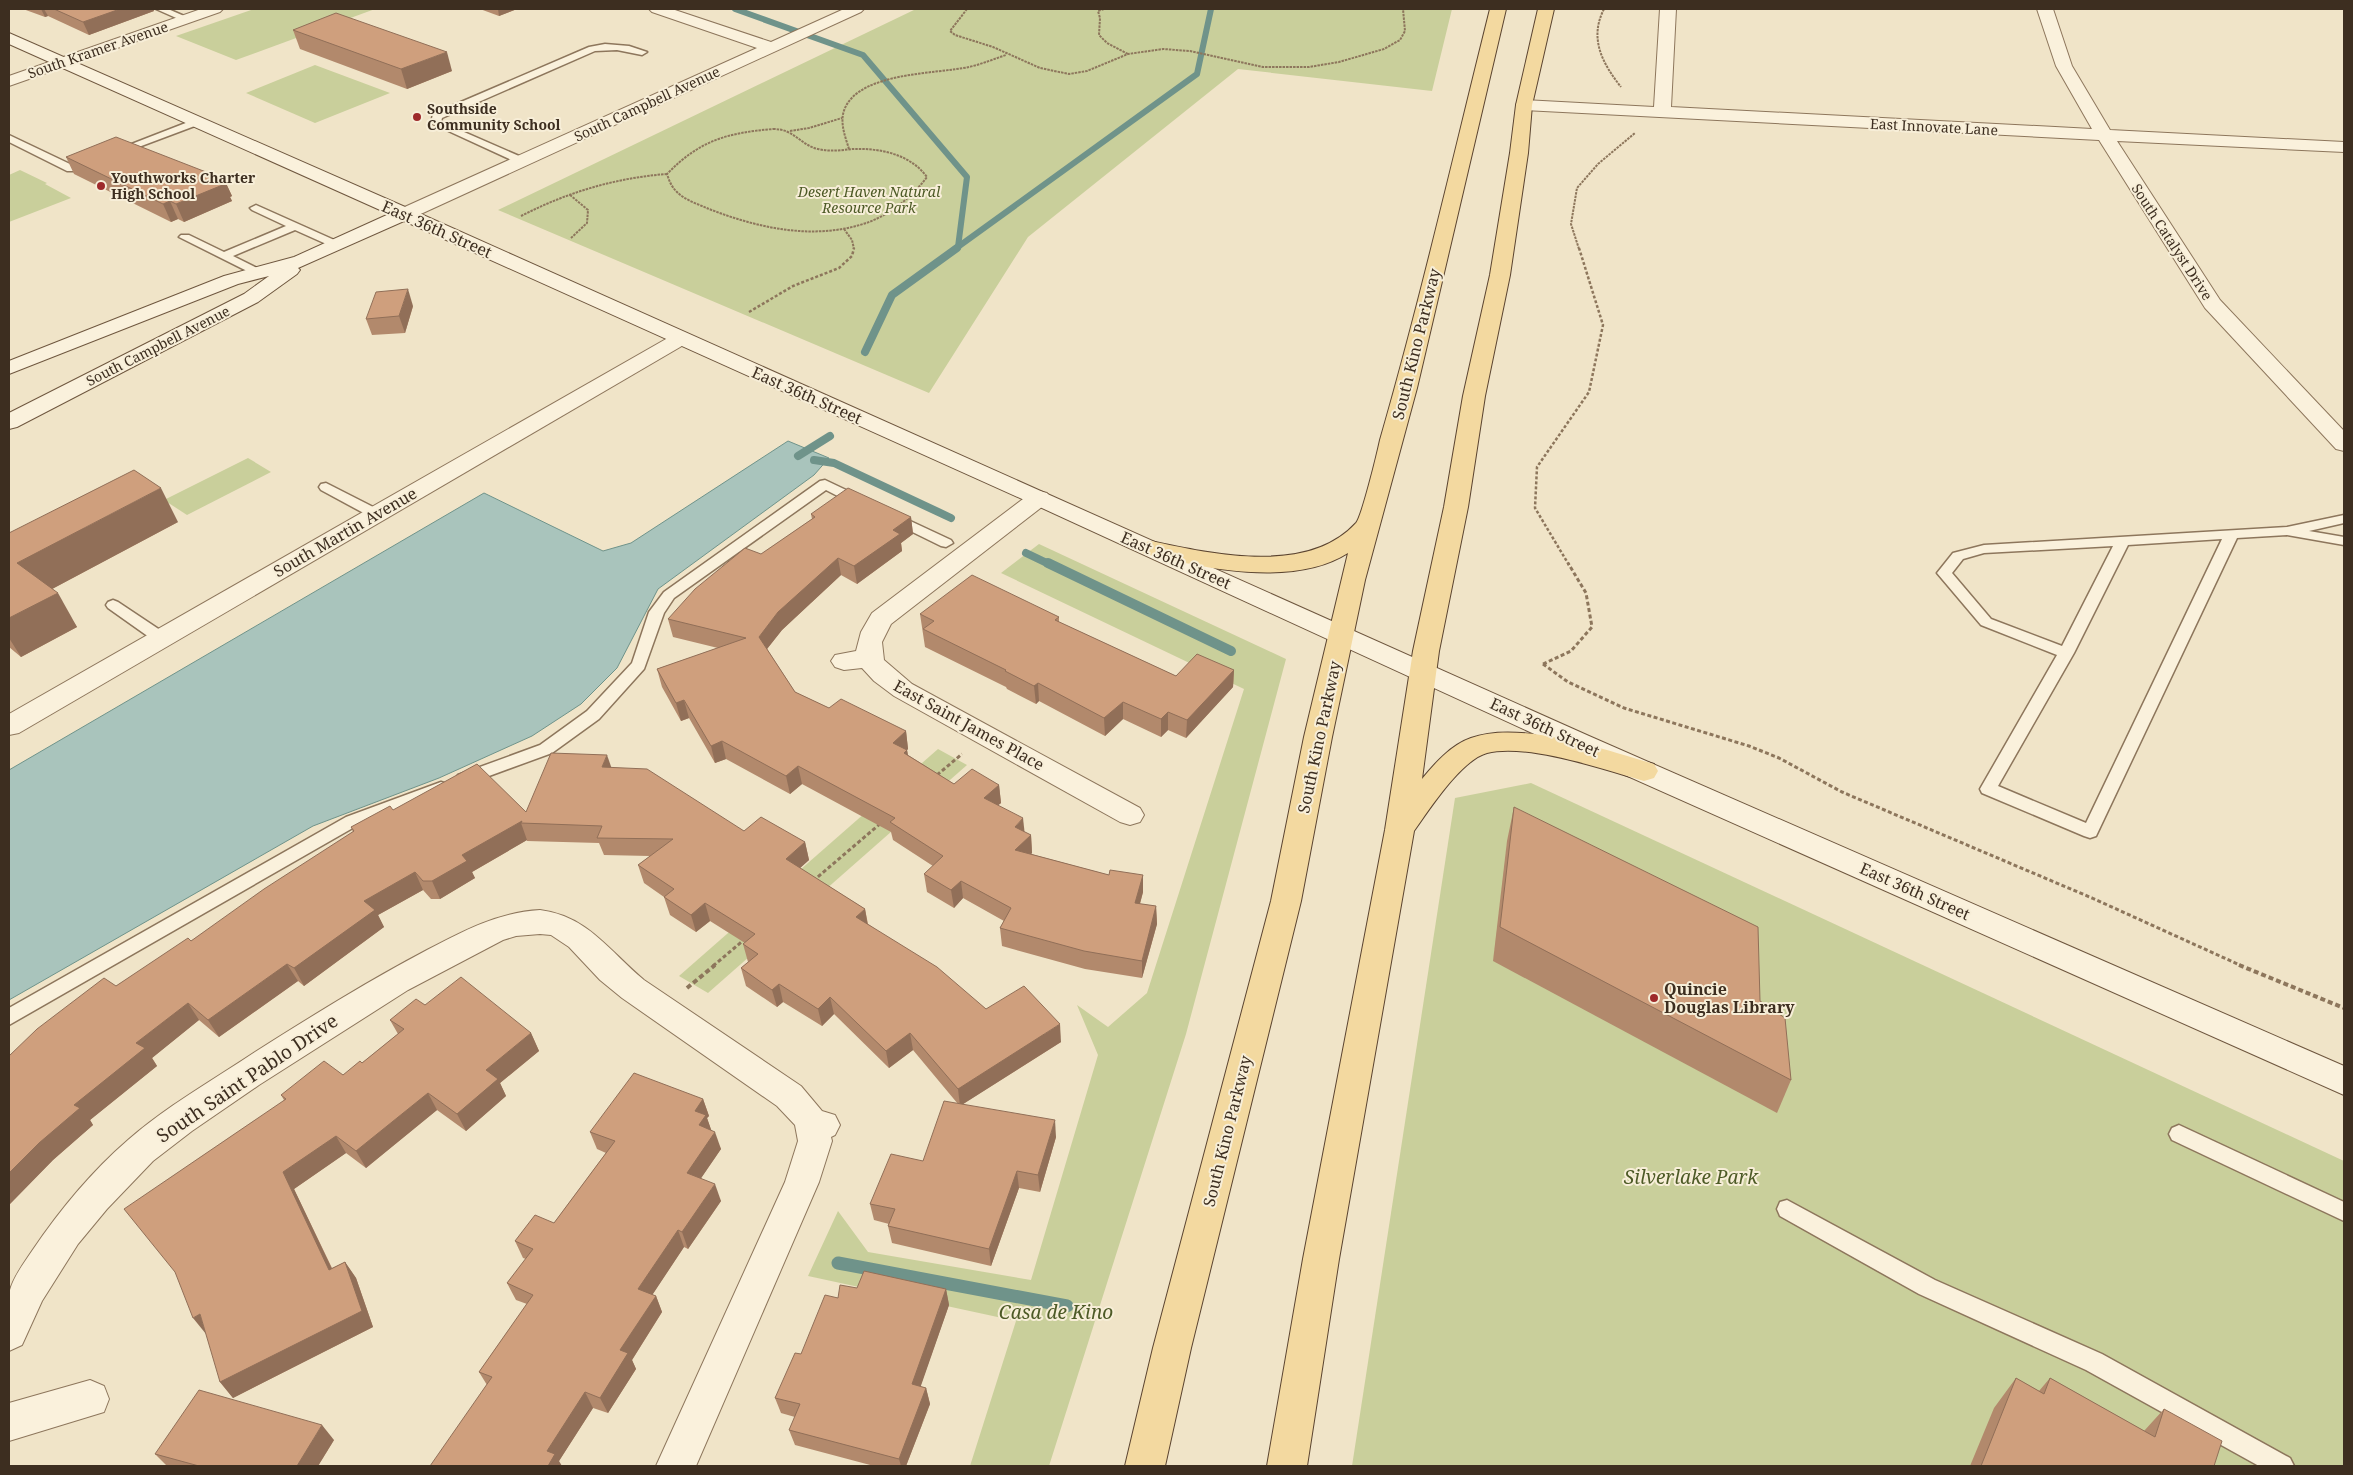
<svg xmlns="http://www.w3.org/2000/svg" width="2353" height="1475" font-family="'Noto Serif',serif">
<rect width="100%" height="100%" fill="#f0e4c8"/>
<g fill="#c9cf9b">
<path d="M254,9h121l-139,51 -60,-24z"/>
<path d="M916,9h536l-20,82 -194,-22 -210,168 -99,156 -431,-183z"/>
<path d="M315,65l75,28 -75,30 -69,-30z"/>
<path d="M20,170l27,13 -2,1 26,14 -62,24v-47z"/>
<path d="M248,458l23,14 -84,43 -23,-15z"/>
<path d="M1039,544l247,115 -100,375 -137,432h-79l46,-145 -208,-45 30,-65 30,41 163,28 67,-225 -21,-50 31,22 39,-34 97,-304 -243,-116z"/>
<path d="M938,749l29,16 -259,228 -29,-17z"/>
<path d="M1531,783l813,378v305h-992l103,-668z"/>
</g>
<path fill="#a9c4bc" stroke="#6f938a" d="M788,441l41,17 -15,17 -156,114 -41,79 -36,36 -49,32 -93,42 -126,48 -304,174v-230l475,-277 119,58 28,-8z"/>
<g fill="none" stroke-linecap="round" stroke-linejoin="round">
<g stroke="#6f938a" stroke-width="6">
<path d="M735,9l128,46 104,122 -9,70"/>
<path d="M955,249l242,-175 14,-65"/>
</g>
<g stroke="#6f938a" stroke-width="8">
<path d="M865,352l27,-57 65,-47"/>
<path d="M798,456l32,-20"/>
<path d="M814,460l20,3 117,55"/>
<path d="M1026,553l25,12"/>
</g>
<path stroke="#6f938a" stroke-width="10" d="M1048,563l183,88"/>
<path stroke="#6f938a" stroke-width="13" d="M838,1263l229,43"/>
<defs>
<g id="lane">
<path d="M156,9h12l23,10 -8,2z"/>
<path d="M605,44l24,2 18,6 -5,3 -25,-5 -22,1 -153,67 -1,4 85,37v4h-8l-87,-40 2,-9 156,-67z"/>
<path d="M196,119l5,3 -1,2 -80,30h-8l-1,-2z"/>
<path d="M9,135l63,30 18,-6 5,3 -20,9h-8l-58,-29z"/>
<path d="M256,205l85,38 2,2 -6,3 -4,-1 -38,-17 -62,26 30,15 2,2 -6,4 -80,-40 2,-2h8l35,17 62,-26 -34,-16 -2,-2z"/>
<path d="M825,480l40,19 2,3 -2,3h-10l-29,-15 -152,108 -10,15 -20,56 -45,50 -47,34 -82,30 -6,2 -6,-2 -2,-4 2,-4 82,-30 47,-34 45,-48 17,-51 15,-20 156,-111z"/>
<path d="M326,483l55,28 2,3 -7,4 -5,-1 -50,-27 -2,-3 2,-3z"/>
<path d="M891,512l60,28 2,3 -7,4 -5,-1 -55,-27 -2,-3 2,-3z"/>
<path d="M2344,515v8l-35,8 35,6v8l-57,-10 -50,3 -141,298 -6,2 -6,-2 -102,-43 -2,-4 77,-134 -76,-30 -44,-52 16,-20 31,-8 303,-18zM2222,539l-136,284 -88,-37 76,-133 54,-108zM2113,546l-51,100 -71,-27 -39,-46 11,-14 21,-6z"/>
<path d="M113,600l5,2 48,32 3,4 -3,4h-10l-48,-34 -2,-3 2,-3z"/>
<path d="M441,782l6,2 2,4 -2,4 -89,33 -349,200v-17l337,-191z"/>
<path d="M2179,1125l165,77v19l-172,-81 -3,-6 3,-6z"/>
<path d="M1787,1200l148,80 167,74 188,104 4,8h-35l-173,-96 -167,-76 -139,-78 -3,-7 3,-7z"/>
</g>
<g id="street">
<path d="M201,9h22l-3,3 -211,74v-10z"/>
<path d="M649,9h23l99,33 73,-33h20l-3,3 -449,206 -7,2 -7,-2 -2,-4 2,-4 359,-162 -105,-36z"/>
<path d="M1660,9h16l-5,98 421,22 -36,-63 -19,-57h16l19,57 38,64 234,12v10l-227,-11 103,159 124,131v20l-8,-2 -131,-141 -106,-168 -575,-30 -6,-1 -2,-4 2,-4 6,-1 130,7z"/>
<path d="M680,333l7,2 3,4 -3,4 -668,390 -10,2v-21l664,-379z"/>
<path d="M1039,491l8,2 4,5 -4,5 -156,121 -9,18 2,18 28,24 228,124 4,7 -4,7 -10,3 -10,-3 -226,-126 -20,-15 -12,-13 -18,2 -9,-3 -4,-6 4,-6 21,-4 5,-19 11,-19 159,-120z"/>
<path d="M540,910c48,6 69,41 104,70l157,106 21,25 13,4 5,10 -5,10 -4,2 1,4 -13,41 -123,284h-40l129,-284 13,-41 -3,-16 -18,-19 -155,-108 -22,-18 -31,-33 -18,-12 -11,-1 -24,2 -13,4 -95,50 -149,95 -67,46 -39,30 -46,48 -29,35 -36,57 -20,44 -13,6c0,-15 -4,-49 1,-61 4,-14 14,-27 22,-39 27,-40 59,-79 96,-111 39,-34 85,-60 127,-88 57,-36 113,-71 172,-102 36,-19 72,-38 113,-40z"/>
<path d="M90,1380l14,6 5,13 -5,13 -95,29v-38z"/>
</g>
<path id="secondary" d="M9,33l403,177 1177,526 755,330v29l-775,-345 -538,-247 -627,-282 -106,47 2,2 -3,4 -39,28 -241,125 -8,2v-16l235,-119 25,-18 -31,8 -229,90v-13l215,-85 70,-19 95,-43 -380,-170z"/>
<g id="primary">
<path d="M1490,9h16l-89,379 -52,192 -33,157 -31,164 -110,447 -26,118h-40l28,-118 118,-447 33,-164 44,-184c-54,35 -147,15 -206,0l-3,-5 3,-5 9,-2c61,13 157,35 205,-18 6,-7 21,-69 24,-83 41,-142 74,-287 110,-431z"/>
<path d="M1538,9h16l-22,96 -4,48 -18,122 -25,121 -17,111 -29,144 -17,128c13,-16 29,-34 49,-41 49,-18 134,12 183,26l4,7 -4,7 -10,3c-41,-12 -117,-38 -157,-28 -26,7 -58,57 -73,78l-75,428 -32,207h-40l36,-207 82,-429 28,-179 31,-144 19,-111 27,-121 20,-122 6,-48z"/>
</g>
</defs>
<use href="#lane" stroke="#8d765c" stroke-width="3"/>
<use href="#street" stroke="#8d765c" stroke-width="2"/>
<use href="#secondary" stroke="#6f573f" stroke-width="2"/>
<use href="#primary" stroke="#5b4430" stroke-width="2"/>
<g stroke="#8d765c" stroke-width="2" stroke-dasharray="2.5 1" stroke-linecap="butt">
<path d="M967,9l-17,22 5,4 38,12 47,21 29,6 18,-3 41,-17 35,-5 27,2 73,16h46l30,-5 45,-13 16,-9 5,-9 -2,-22"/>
<path d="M1104,9l-6,2 2,7 -1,17 8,8 21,11"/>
<path d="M1604,9c-15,29 -2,54 17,78"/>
<path d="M773,129c22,0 27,16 45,20 12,3 24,1 35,0 27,-1 57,5 74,28 -16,21 -38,39 -64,47 -51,16 -105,4 -154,-15 -11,-5 -25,-9 -33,-18 -5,-5 -7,-11 -9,-17 33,-34 60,-41 106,-45z"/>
<path d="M790,131l19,-3 33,-10"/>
<path d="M849,149c-4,-13 -10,-28 -4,-41 16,-36 91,-34 124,-41 13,-3 25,-8 37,-12"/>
<path d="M570,195l18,15 -1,13 -16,15"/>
<path d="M521,216c47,-24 94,-38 146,-42"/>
<path d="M844,229l8,11 2,9"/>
<path d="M1579,249l-8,-25 6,-36 21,-24 37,-31"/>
</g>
<g stroke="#8d765c" stroke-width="2.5" stroke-dasharray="3 2" stroke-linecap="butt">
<path d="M749,312l44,-26 46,-18 13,-12 2,-8"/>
<path d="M1569,565l-34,-57 2,-41 52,-75 14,-67 -24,-77"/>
</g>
<g stroke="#8d765c" stroke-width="3" stroke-dasharray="4 2.5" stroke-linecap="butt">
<path d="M1543,664l25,18 56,26 125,38 30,12 63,34 250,106 150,68"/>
<path d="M1543,664l28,-13 21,-24 -6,-34 -18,-30"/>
<path d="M937,775l25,-21"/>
<path d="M813,881l68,-58"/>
<path d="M713,966l32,-27"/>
</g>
<g stroke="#8d765c" stroke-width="4" stroke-dasharray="5 3" stroke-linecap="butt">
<path d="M2239,965l105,43"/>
<path d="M687,988l28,-23"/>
</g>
<use href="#lane" fill="#faf1dc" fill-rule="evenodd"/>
<use href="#street" fill="#faf1dc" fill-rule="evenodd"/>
<use href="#secondary" fill="#faf1dc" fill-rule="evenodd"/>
<use href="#primary" fill="#f3d9a0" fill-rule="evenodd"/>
</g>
<g fill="#b2896c">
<path d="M23,9h130l1,2 -65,24 -41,-19 -3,1z"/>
<path d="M480,9h37l-18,7z"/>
<path d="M293,30l159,41 -45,18 -107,-40z"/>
<path d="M66,157l158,22 8,17 -2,1 2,4 -48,21 -6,-3 -7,3 -97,-48z"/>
<path d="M413,306l-8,27 -33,2 -6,-16z"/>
<path d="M811,514l100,3 2,17 -12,9 1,8 -45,33 -16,-9 -59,55 -15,19 28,43 34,16 77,23 2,18 -1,1 1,5 46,29 45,1 2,18 -3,2 26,27 7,3 1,18 -1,1 78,21h34v17l-3,12 16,2 1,18 -15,54 -57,-9 -83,-23 -2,-18 4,-7 -41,-23 -9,10 -27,-16 -3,-18 9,-8 -40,-26 -2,-8 -89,-48 -12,10 -64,-35 -11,4 -26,-45 -8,3 -19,-34 -5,-18 61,-21 -45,-11 -5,-18 144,-100z"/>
<path d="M178,522l-126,67 25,38 -56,30 -12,-10v-114z"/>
<path d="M920,614l139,3v5l117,54 58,-6 -1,17 -47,51 -18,-8 -7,7 -38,-18 -18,17 -66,-35 -3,3 -29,-15 -1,-2 -81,-40z"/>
<path d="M612,768l132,63 61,11 4,18 -9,8 65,41 3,15 118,85 75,33 -98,62 93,33 -16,55 -21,-4 -28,78 -99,-23 -4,-17 1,-2 -15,-4 -4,-16 53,-43 35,-57 -45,-54 -24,18 -55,-54 -12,12 -39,-24 -6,5 -31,-21 -5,-18 7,-6 -5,-18 2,-1 -35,-22 -14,11 -26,-17 -6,-18 -20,-14 -6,-18 12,-9 -46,-1 -5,-12 -72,-2v-1l-55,32 3,6 -35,21h-9l-8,-9 -45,25 6,12 -80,59 -6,-5 -79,56 -20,-17 -47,38 5,8 -67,54 3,5 -40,35 -44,45v-149l107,-70 75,-45 162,-109 -2,-5 42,-17 133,2z"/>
<path d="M1514,807l277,273 -14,33 -284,-152 14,-120z"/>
<path d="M425,1005l106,28 8,18 -39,32 6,13 -40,35 -29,-21 -71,58 -20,-15 -52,36 38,79 13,-6 11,16 17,49 -140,71 -13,-16 64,-282 -3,-5 62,-20 19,-12 36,-29 -8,-14z"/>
<path d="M703,1099l6,17 -2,2 4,12 10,19 -20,29 20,23 -33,48 -4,-2 -32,48 4,1 6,16 -30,48 4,9 -28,44 -15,-5 -34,53 -72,-76 -8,-13 48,-68 -11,-4 -9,-17 19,-24 -3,-1 -8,-17 39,-18 52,-70 -9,-4 -7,-17z"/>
<path d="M857,1288l89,1 3,16 -29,82 6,1 4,16 -24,62h-32l-79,-21 -6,-15 6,-13 -14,-4 -6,-15 26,-44 37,-56z"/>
<path d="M2016,1378l23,13 11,-13 94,53 20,-22 50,57h-244l24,-58z"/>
<path d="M334,1440l-16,26h-151l-12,-12z"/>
</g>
<g fill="#916f58">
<path d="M41,9h3l4,7 -3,1z"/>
<path d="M120,9h33l1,2 -65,24 -6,-13z"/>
<path d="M498,9h19l-18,7z"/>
<path d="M447,52l5,19 -45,18 -6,-20z"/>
<path d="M224,179l8,17 -2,1 2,4 -48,21 -8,-18z"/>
<path d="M170,201l8,18 -7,3 -8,-18z"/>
<path d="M408,289l5,17 -8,27 -6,-17z"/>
<path d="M161,488l17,34 -141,75 -20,-34z"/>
<path d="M911,517l2,17 -12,9 1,8 -45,33 -3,-18 39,-36z"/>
<path d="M838,558l3,17 -59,55 -19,24 -4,-17 19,-25z"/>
<path d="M58,593l19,34 -56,30 -12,-19v-20z"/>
<path d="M1234,670l-1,17 -47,51 1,-18z"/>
<path d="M1038,683l1,18 -3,3 -2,-18z"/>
<path d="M684,700l5,18 -8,3 -5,-18z"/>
<path d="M1123,702v17l-18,17 -1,-18z"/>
<path d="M1168,712v18l-7,7v-18z"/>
<path d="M906,731l2,18 -1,1 3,18 -17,-25z"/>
<path d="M722,741l4,18 -11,4 -4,-17z"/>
<path d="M607,755l6,17 -11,-5z"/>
<path d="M798,766l4,18 -12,10 -4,-18z"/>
<path d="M999,785l2,18 -15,12 -2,-17z"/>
<path d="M1023,818l2,18 -10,-9z"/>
<path d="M522,821l-1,2 6,17 -55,32 3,6 -35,21 -8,-18 30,-26z"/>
<path d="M1031,835l1,18 -15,15 -2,-18z"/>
<path d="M805,842l4,18 -19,17 -4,-18z"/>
<path d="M415,872l8,18 -45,25 6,12 -80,59 -10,-18 70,-67z"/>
<path d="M1143,875v17l-8,29v-18z"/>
<path d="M961,881l2,17 -9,10 -3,-18z"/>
<path d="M705,903l5,18 -14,11 -5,-17z"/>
<path d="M1156,906l1,18 -15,54v-17z"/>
<path d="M865,909l3,18 -12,-10z"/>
<path d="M287,964l11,17 -79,56 -11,-17z"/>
<path d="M779,984l4,18 -6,5 -5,-17z"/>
<path d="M830,997l4,17 -12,12 -4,-17z"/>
<path d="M188,1003l11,17 -47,38 5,8 -67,54 3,5 -40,35 -44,45v-32l65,-68 62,-62z"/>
<path d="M1060,1024l1,18 -101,64 -2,-17z"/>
<path d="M531,1033l8,18 -39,32 6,13 -40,35 -9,-17 29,-44z"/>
<path d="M910,1033l3,17 -24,18 -3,-17z"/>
<path d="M428,1093l9,17 -71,58 -10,-17z"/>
<path d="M703,1099l6,17 -2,2 5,14 -7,10 -10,-31z"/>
<path d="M1055,1120l1,17 -16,55 -2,-17z"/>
<path d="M715,1132l6,17 -28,41 -6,-17z"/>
<path d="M336,1136l10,17 -52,36 46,97 -11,-16 -46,-98z"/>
<path d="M1017,1171l2,17 -28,78 -2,-17z"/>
<path d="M715,1184l6,17 -33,48 -6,-17z"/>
<path d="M678,1230l6,17 -39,59 -7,-17z"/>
<path d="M345,1262l11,16 17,49 -140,71 -13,-16z"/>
<path d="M946,1289l3,16 -33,95 -4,-16z"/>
<path d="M656,1296l6,16 -30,48 4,9 -28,44 -8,-15 20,-48z"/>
<path d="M200,1314l6,20 -13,-16z"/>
<path d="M926,1388l4,16 -24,62h-5l-2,-7z"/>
<path d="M585,1392l8,16 -34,53 3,5h-14l-1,-15z"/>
<path d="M322,1425l12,15 -16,26h-21z"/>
</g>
<g fill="#cf9f7d" stroke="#916f58">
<path d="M54,9h66l-37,13z"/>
<path d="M336,13l111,39 -46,17 -108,-39z"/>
<path d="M116,137l108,42 -5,2 6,3 -49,20 -6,-3 -7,3 -97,-47z"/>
<path d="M408,289l-9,27 -33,3 10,-27z"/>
<path d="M134,470l27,18 -144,75 41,30 -49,25v-85z"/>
<path d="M848,488l63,29 -18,13 7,4 -46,32 -16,-8 -60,54 -19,25 36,55 34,16 12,-9 65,32 -13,12 14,7 -3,3 50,31 18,-15 27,16 -15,13 39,20 -8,9 16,8 -16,15 94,25 1,-5 33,5 -8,28 21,3 -14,55 -58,-10 -84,-23 11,-20 -50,-27 -10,9 -27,-16 19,-18 -53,-34 5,-4 -97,-52 -12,10 -64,-35 -11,5 -27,-46 -8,3 -19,-34 89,-31 -78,-19 27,-30 50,-41 16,6 54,-37 -4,-3z"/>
<path d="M972,575l87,42 -4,3 121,56 21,-22 37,16 -47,50 -19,-8 -7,7 -38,-17 -19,16 -66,-35 -4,3 -29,-15 1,-1 -83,-41 11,-8 -14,-7z"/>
<path d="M551,753l56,2 -5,12 45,2 97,62 17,-14 44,25 -19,17 79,50 -9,8 81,50 49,42 38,-23 36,38 -102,65 -48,-56 -24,18 -56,-54 -12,12 -39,-25 -7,6 -31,-22 17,-14 -15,-10 12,-10 -50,-31 -14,12 -27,-18 10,-8 -36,-24 35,-26 -76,-1 5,-12 -81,-3 1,-2 -60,34 5,6 -35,20h-9l-8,-9 -51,29 11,9 -81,58 -7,-4 -79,56 -20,-17 -52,40 9,5 -71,57 6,3 -41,35 -30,30v-117l28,-27 67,-51 12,8 72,-48 3,3 73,-52 90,-58 -3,-4 39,-21 3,4 84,-46 49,48z"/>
<path d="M1514,807l244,120 2,74 25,17 6,62 -291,-153z"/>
<path d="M461,977l70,56 -45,37 12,9 -41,35 -29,-21 -72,58 -20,-15 -53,36 46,98 16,-8 17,49 -142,71 -20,-68 -7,4 -18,-46 -51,-63 162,-110 -5,-4 43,-34 19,14 17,-14 2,2 42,-34 -14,-9 26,-21 9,6z"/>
<path d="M634,1073l69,26 -8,12 11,4 -7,10 16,7 -28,41 28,11 -33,48 -4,-2 -40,59 18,7 -36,54 8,3 -28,45 -15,-6 -38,59 8,3 -7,12h-118l62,-89 -13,-5 54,-77 -26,-12 26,-34 -18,-8 20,-26 19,8 61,-82 -25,-9z"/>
<path d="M944,1101l111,19 -17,55 -21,-4 -28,78 -101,-23 7,-17 -25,-5 21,-50 32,7z"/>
<path d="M864,1271l82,18 -34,95 14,4 -27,71 -110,-29 11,-26 -25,-6 20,-45 6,1 24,-59 13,3 2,-13 17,3z"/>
<path d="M2016,1378l28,16 6,-16 105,59 9,-28 58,32 -8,25h-233z"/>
<path d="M199,1390l123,35 -25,41h-98l-44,-12z"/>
</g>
<g fill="#9e2a2b" stroke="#f7eed8" stroke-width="2">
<circle cx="417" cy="117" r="5"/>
<circle cx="101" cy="186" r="5"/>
<circle cx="1654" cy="998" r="5"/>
</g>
<g text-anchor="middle" stroke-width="4" stroke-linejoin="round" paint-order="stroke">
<g font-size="14" fill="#3d2e20" stroke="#f7eed8">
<text transform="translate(98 50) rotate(-19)" y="5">South Kramer Avenue</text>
<text transform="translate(647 104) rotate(-25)" y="5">South Campbell Avenue</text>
<text transform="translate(1934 127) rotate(3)" y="5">East Innovate Lane</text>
<text transform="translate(2172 242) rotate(57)" y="5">South Catalyst Drive</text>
<text transform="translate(158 346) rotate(-27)" y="5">South Campbell Avenue</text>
</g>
<g font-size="14" font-weight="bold" fill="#3d2e20" stroke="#f7eed8" text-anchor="start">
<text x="427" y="114">Southside<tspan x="427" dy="16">Community School</tspan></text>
<text x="111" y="183">Youthworks Charter<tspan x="111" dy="16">High School</tspan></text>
</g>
<g font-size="14" font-style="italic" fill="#4d5a26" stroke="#f7eed8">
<text x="869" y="197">Desert Haven Natural<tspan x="869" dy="16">Resource Park</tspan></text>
</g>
<g font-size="16" fill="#3d2e20" stroke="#f7eed8">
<text transform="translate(437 229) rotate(24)" y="6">East 36th Street</text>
<text transform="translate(1416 344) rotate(-76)" y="6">South Kino Parkway</text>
<text transform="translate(807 395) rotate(24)" y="6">East 36th Street</text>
<text transform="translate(345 532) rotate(-30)" y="6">South Martin Avenue</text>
<text transform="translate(1176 560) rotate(24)" y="6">East 36th Street</text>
<text transform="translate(969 725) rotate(29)" y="6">East Saint James Place</text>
<text transform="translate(1545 727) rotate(25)" y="6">East 36th Street</text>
<text transform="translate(1319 737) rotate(-78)" y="6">South Kino Parkway</text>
<text transform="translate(1915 891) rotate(24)" y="6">East 36th Street</text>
<text transform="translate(1227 1131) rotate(-76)" y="6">South Kino Parkway</text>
</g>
<g font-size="16" font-weight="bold" fill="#3d2e20" stroke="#f7eed8" text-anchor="start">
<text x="1664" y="995">Quincie<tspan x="1664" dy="18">Douglas Library</tspan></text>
</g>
<g font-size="19" fill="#3d2e20" stroke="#f7eed8">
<text transform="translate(247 1078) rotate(-34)" y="7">South Saint Pablo Drive</text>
</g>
<g font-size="19" font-style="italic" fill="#4d5a26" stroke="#f7eed8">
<text x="1691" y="1184">Silverlake Park</text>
<text x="1056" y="1319">Casa de Kino</text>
</g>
</g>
<rect width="2353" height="1475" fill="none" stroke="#3d2e20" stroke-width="20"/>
</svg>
